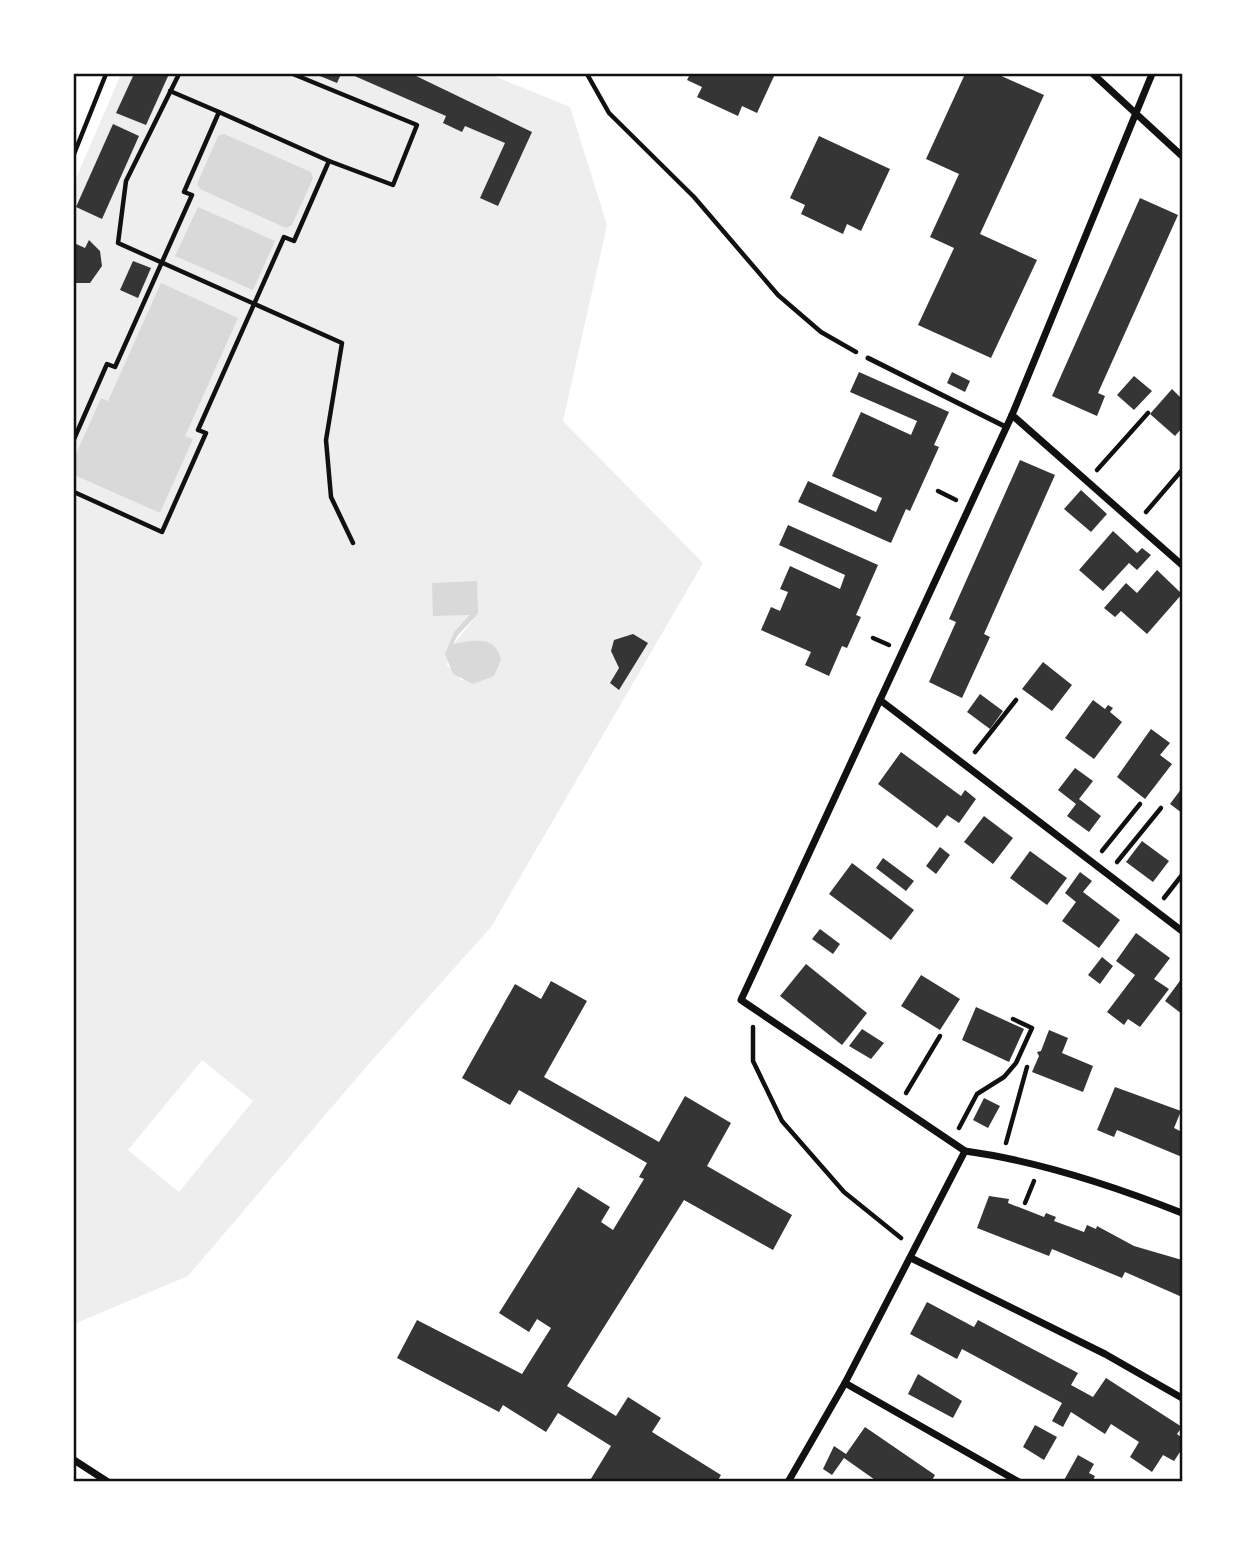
<svg xmlns="http://www.w3.org/2000/svg" width="1256" height="1555" font-family="Arial,sans-serif">
<rect width="100%" height="100%" fill="#fff"/>
<path fill="#eee" fill-rule="evenodd" d="M121,74h368l81,33 37,118 -44,196 140,142 -212,364 -125,140 -178,209 -114,48v-849l86,38 32,-74 -91,-41 -27,60v-275zM469,614l-36,2 45,-2 -25,31 31,-4 13,9 -35,31 -15,-16 7,-33zM202,1060l51,41 -74,91 -51,-42z"/>
<g fill="#d9d9d9">
<path d="M224,134l87,38 2,6 -21,47 -6,3 -86,-39 -3,-5 21,-48z"/>
<path d="M198,207l77,34 -22,49 -78,-34z"/>
<path d="M161,283l77,35 -53,118 8,3 -33,74 -86,-38v-17l27,-60 7,3z"/>
<path d="M477,581l1,33 -20,21 -5,9c19,-3 43,-10 48,16l-7,16 -21,8 -20,-10 -8,-20 9,-22 15,-17 -36,1 -1,-33z"/>
</g>
<g fill="#353535">
<path d="M134,74h35l-23,51 -30,-12z"/>
<path d="M315,74h26l-4,9z"/>
<path d="M350,74h62l120,58 -34,74 -18,-8 25,-55 -40,-17 -3,6 -19,-9 3,-7z"/>
<path d="M690,74h85l-18,39 -15,-7 -4,10 -41,-19 5,-10 -15,-7z"/>
<path d="M965,74h32l47,21 -64,139 57,26 -46,98 -73,-33 36,-77 -24,-11 29,-63 -33,-15z"/>
<path d="M113,124l26,12 -37,83 -26,-12z"/>
<path d="M819,136l71,33 -29,62 -14,-7 -4,10 -42,-20 4,-9 -15,-7z"/>
<path d="M1140,198l38,17 -80,178 7,3 -8,20 -45,-20z"/>
<path d="M89,240l11,11 2,15 -12,17h-16v-40l11,5z"/>
<path d="M133,261l18,7 -13,30 -18,-8z"/>
<path d="M859,372l90,40 -15,33 5,2 -29,64 -4,-2 -15,34 -93,-41 10,-21 68,31 6,-14 -50,-22 29,-64 50,23 6,-14 -67,-29z"/>
<path d="M952,372l18,9 -5,11 -18,-9z"/>
<path d="M1134,376l18,15 -18,19 -17,-15z"/>
<path d="M1172,389l10,10v29l-7,8 -25,-22z"/>
<path d="M1020,460l35,15 -71,159 6,3 -28,61 -33,-16 27,-60 -7,-3z"/>
<path d="M1081,490l26,24 -16,18 -27,-23z"/>
<path d="M788,525l90,40 -22,50 5,2 -14,31 -5,-2 -13,30 -24,-11 6,-13 -50,-22 10,-23 9,4 8,-19 -8,-3 10,-23 50,23 5,-14 -66,-30z"/>
<path d="M1113,531l24,22 5,-5 9,7 -14,15 -8,-7 -26,28 -24,-21z"/>
<path d="M1157,570l25,24 -35,40 -26,-23 -6,6 -11,-9 22,-25 11,10z"/>
<path d="M633,634l15,9 -29,47 -9,-7 9,-15 -8,-17 3,-11z"/>
<path d="M1043,662l29,23 -20,26 -30,-22z"/>
<path d="M980,694l23,17 -13,18 -23,-17z"/>
<path d="M1093,700l12,9 3,-4 5,3 -3,4 12,10 -28,37 -29,-21z"/>
<path d="M1151,729l19,14 -10,12 12,9 -27,35 -28,-22z"/>
<path d="M901,752l60,44 4,-6 11,9 -17,24 -12,-8 -10,13 -59,-44z"/>
<path d="M1075,768l18,13 -14,18 22,17 -12,16 -22,-16 9,-12 -18,-14z"/>
<path d="M1182,788v25l-12,-9z"/>
<path d="M984,816l29,22 -20,26 -29,-22z"/>
<path d="M1142,841l27,20 -16,21 -27,-20z"/>
<path d="M940,847l10,8 -14,19 -10,-8z"/>
<path d="M1030,851l37,27 -20,27 -37,-27z"/>
<path d="M883,858l31,23 -8,10 -30,-23z"/>
<path d="M852,863l62,47 -23,30 -62,-46z"/>
<path d="M1080,872l12,9 -9,11 37,28 -21,28 -37,-27 14,-19 -11,-9z"/>
<path d="M820,929l20,15 -7,10 -21,-15z"/>
<path d="M1136,933l34,25 -16,21 15,10 -29,38 -12,-8 -4,6 -17,-13 28,-37 -19,-14z"/>
<path d="M1102,957l11,9 -13,18 -12,-9z"/>
<path d="M806,964l61,49 -25,32 -62,-49z"/>
<path d="M921,975l39,24 -20,31 -39,-24z"/>
<path d="M1182,978v36l-17,-13z"/>
<path d="M551,981l36,20 -43,76 115,65 26,-46 46,27 -24,43 85,49 -19,35 -89,-50 -117,186 49,30 12,-19 33,21 -9,14 69,43 -4,7h-128l22,-36 -53,-33 -12,19 -43,-27 -4,7 -102,-54 20,-38 105,54 29,-46 -14,-9 -8,13 -30,-19 79,-126 32,20 -9,15 12,8 31,-51 -5,-2 8,-14 -128,-73 -9,15 -48,-27 53,-94 26,15z"/>
<path d="M976,1007l48,22 -15,33 -47,-22z"/>
<path d="M862,1029l22,14 -13,16 -22,-13z"/>
<path d="M1049,1030l19,8 -6,15 31,13 -10,26 -51,-20 7,-16 -2,-4 4,-1z"/>
<path d="M1115,1087l66,24 -7,17 8,4v25l-65,-27 -3,7 -17,-7z"/>
<path d="M984,1098l16,8 -12,22 -15,-8z"/>
<path d="M989,1196l20,3 -1,4 36,14 2,-4 10,4 -2,4 30,11 3,-7 9,4 1,-3 37,20 48,14v37l-57,-25 -3,6 -70,-29 -3,7 -72,-28z"/>
<path d="M927,1302l47,25 4,-7 100,53 -7,12 22,12 13,-19 76,49 -5,7 5,4v11l-8,12 -11,-6 -11,17 -22,-15 9,-15 -28,-18 -6,10 -34,-22 -8,15 -11,-6 10,-18 -100,-54 -5,10 -47,-25z"/>
<path d="M918,1374l44,27 -9,17 -45,-24z"/>
<path d="M1035,1425l22,12 -13,23 -21,-13z"/>
<path d="M865,1427l70,48 -4,7h-53l-34,-24 -12,17 -9,-6 11,-23 12,8z"/>
<path d="M1078,1455l16,9 -5,9 6,3 -3,6h-29z"/>
</g>
<g fill="none" stroke-linecap="round" stroke-linejoin="round">
<g stroke="#111" stroke-width="4.5">
<path d="M179,74l-53,107 -8,62 224,100 -16,97 5,57 22,46"/>
<path d="M293,74l124,51 -24,60 -64,-24"/>
<path d="M587,74l22,39 85,84 84,98 43,37 35,20"/>
<path d="M170,91l49,21"/>
<path d="M74,154l32,-80"/>
<path d="M74,439l33,-75 8,3 77,-172 -8,-3 35,-80 110,49 -35,80 -10,-4 -86,193 8,3 -44,99 -88,-40"/>
<path d="M1097,470l51,-57"/>
<path d="M938,491l18,9"/>
<path d="M1146,512l36,-42"/>
<path d="M873,638l16,7"/>
<path d="M975,752l41,-52"/>
<path d="M1102,851l38,-47"/>
<path d="M1117,862l44,-54"/>
<path d="M1164,898l18,-23"/>
<path d="M753,1027v34l29,60 62,71 57,46"/>
<path d="M906,1093l34,-57"/>
<path d="M959,1128l18,-34 27,-17 12,-14 16,-35 -19,-9"/>
<path d="M1006,1143l21,-76"/>
<path d="M1025,1203l9,-22"/>
</g>
<path stroke="#111" stroke-width="5" d="M868,358l138,69"/>
<g stroke="#111" stroke-width="7">
<path d="M1093,74l89,82"/>
<path d="M1152,74l-140,341 -271,585 224,151c73,10 149,35 217,62"/>
<path d="M1012,415l170,150"/>
<path d="M880,700l302,231"/>
<path d="M911,1258l194,96 77,44"/>
<path d="M845,1383l174,99"/>
<path d="M74,1460l34,22"/>
<path d="M788,1482l57,-99 120,-232"/>
</g>
</g>
<rect width="1256" height="1555" fill="none" stroke="#ffffff" stroke-width="150"/>
<rect x="75" y="75" width="1106" height="1405" fill="none" stroke="#111" stroke-width="2.5"/>
</svg>
